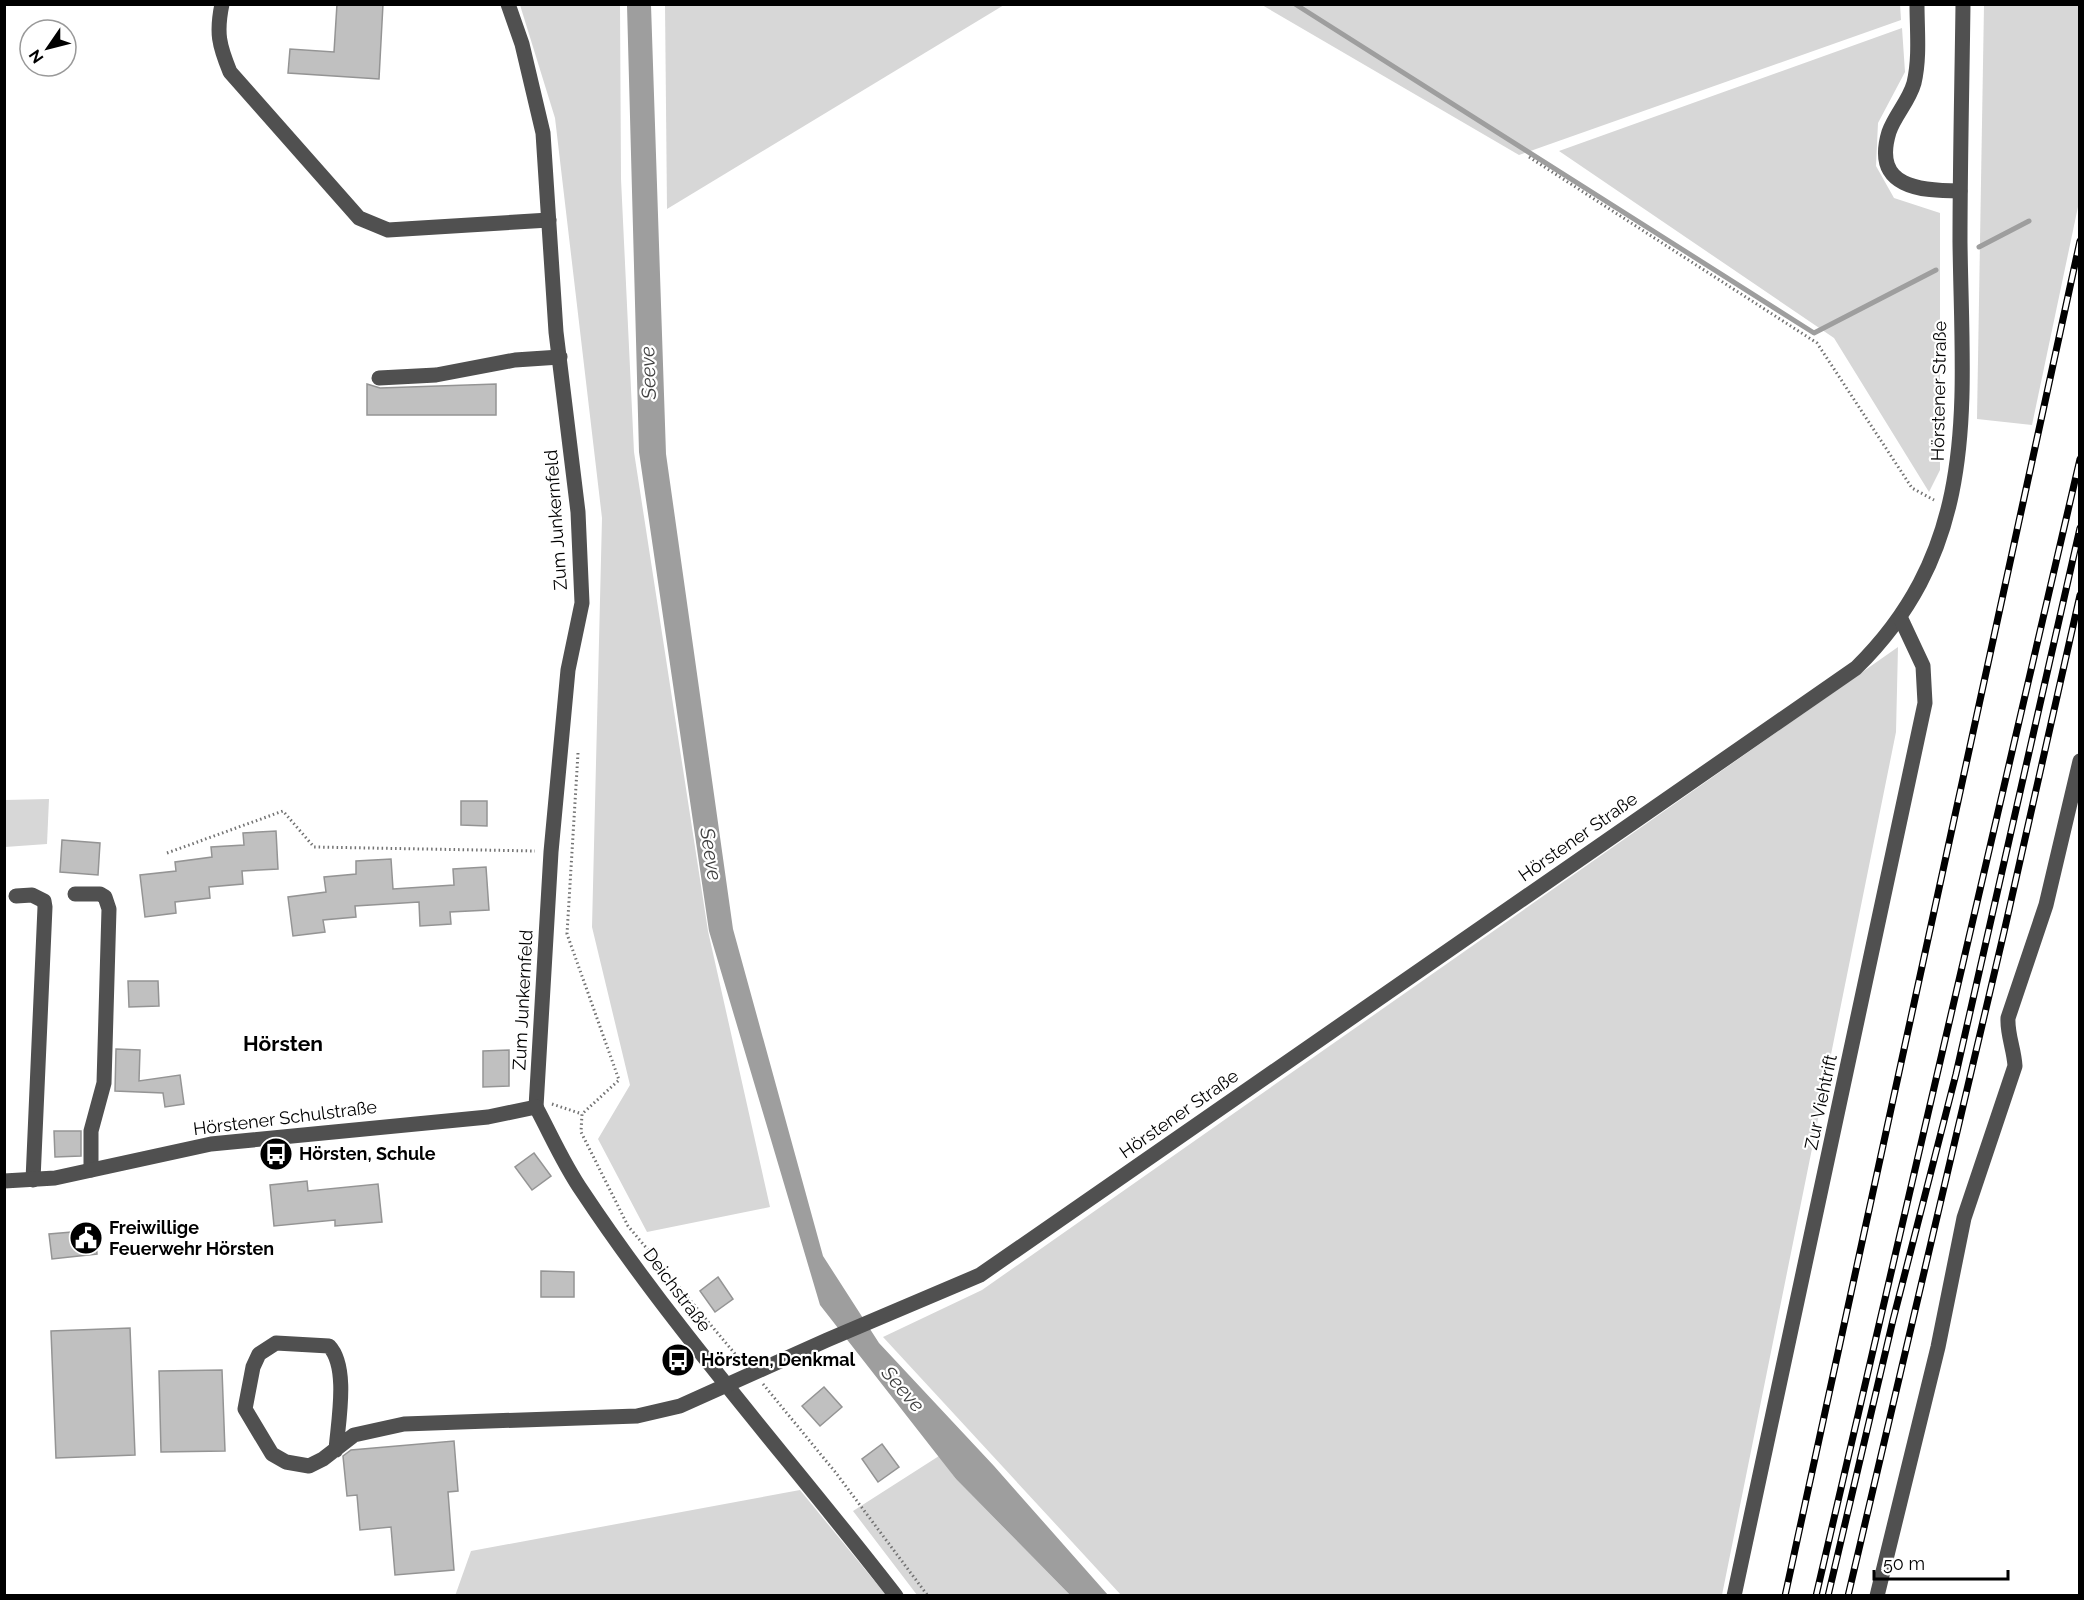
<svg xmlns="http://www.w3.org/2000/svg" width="2084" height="1600" font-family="Raleway,sans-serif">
<rect width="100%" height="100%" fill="#fff"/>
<g fill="#d7d7d7">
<path d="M665,4h339v1l-337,204z"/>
<path d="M1900,4l1,16 -382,135 -257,-150z"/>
<path d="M520,5h100l1,174 13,273 74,479 62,276 -123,25 -49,-93 32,-54 -38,-158 10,-409 -47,-400z"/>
<path d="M1984,5h95v197l-47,223 -55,-6z"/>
<path d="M1902,28l3,44 -27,51 -2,43 18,32 46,15v257l-11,22 -95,-154 -275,-187z"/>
<path d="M1898,647l-2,85 -174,863h-601l-238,-258 99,-47z"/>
<path d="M49,799l-2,45 -42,3v-47z"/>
<path d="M939,1456l17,23 114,116h-153l-64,-84z"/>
<path d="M800,1490l86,105 -431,1 16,-45z"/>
</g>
<path fill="#9e9e9e" d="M627,5h24l15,449 67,475 90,327 56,87 115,123 114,129h-38l-114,-116 -136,-174 -111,-374 -70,-479z"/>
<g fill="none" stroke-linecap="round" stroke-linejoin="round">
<g stroke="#9e9e9e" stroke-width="5">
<path d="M1295,4l519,329 122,-63"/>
<path d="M1979,247l50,-26"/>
</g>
</g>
<g fill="#c0c0c0" stroke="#949494" stroke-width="1.5">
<path d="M337,4h46l-4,75 -91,-6 2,-24 44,3z"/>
<path d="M367,384l13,4 116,-4v31h-129z"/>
<path d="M461,801h26v25l-26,-1z"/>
<path d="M276,831l2,38 -36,2 1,13 -34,3 1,11 -35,4 1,11 -31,4 -5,-42 36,-4 -1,-9 37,-5 -1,-10 33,-2 -1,-12z"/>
<path d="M62,840l38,3 -2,32 -38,-3z"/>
<path d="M391,859l2,30 61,-4 -1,-16 33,-2 3,43 -39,2 1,12 -31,2 -1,-24 -64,4 1,11 -33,3 2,12 -32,4 -5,-39 38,-5 -2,-15 32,-3v-13z"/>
<path d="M128,981h30l1,25 -30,1z"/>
<path d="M116,1049l24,1 -1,31 41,-6 4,29 -19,3 -2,-14 -48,-2z"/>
<path d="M509,1050v36l-26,1v-36z"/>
<path d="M54,1131h27v25l-26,1z"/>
<path d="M534,1153l17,23 -19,14 -17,-23z"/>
<path d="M307,1181l1,10 70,-7 4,38 -47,4v-6l-61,6 -4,-41z"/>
<path d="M95,1230l2,24 -45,5 -3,-25z"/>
<path d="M541,1271l33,1v25h-33z"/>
<path d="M718,1277l15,22 -18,13 -15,-21z"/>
<path d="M130,1328l5,127 -79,3 -5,-127z"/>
<path d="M222,1370l3,81 -64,1 -2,-81z"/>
<path d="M824,1387l18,20 -22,19 -18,-20z"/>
<path d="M454,1441l4,50 -10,1 6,78 -59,5 -4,-48 -31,3 -3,-35 -10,1 -4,-40 8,-6z"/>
<path d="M882,1444l17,23 -21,15 -16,-23z"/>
</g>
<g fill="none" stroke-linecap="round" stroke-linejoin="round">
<g stroke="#727272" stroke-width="3" stroke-dasharray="1.5 3" stroke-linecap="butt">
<path d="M1529,157l288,186 95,145 22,12"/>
<path d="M578,753l-11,181 52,146 -37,34 -1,18 47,94 113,135"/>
<path d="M167,853l116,-42 31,36 221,4"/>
<path d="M552,1104l30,10"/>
<path d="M763,1384l73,89 92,123"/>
</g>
<g stroke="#505050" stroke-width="15">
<path d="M222,4c-6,29 -3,41 8,68l129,146 29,12 161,-10"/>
<path d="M508,4l14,40 21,89 13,199 22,180 4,91 -14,67 -17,182 -15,255"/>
<path d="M1917,4c0,26 3,54 -3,79 -5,18 -19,32 -25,49 -17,56 32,59 71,59"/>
<path d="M379,378l57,-3 79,-15 45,-3"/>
<path d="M75,894h25l5,3 4,12 -5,174 -13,48v39"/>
<path d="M16,896l16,-1 12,6 1,6 -12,273"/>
<path d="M536,1107c15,28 28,58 46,84 94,142 210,270 314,405"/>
<path d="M4,1181l51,-3 156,-34 277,-27 48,-10"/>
<path d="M336,1450c2,-28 13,-83 -7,-104l-53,-3 -17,11 -6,13 -8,42 27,45 14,8 23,4 14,-7 31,-24 50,-11 233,-8 43,-10 147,-66 153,-65 876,-607c126,-124 106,-265 104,-426 0,-79 2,-159 3,-238"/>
<path d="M1734,1596l191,-893 -2,-37 -22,-47"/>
<path d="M1877,1596l61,-249 26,-129 51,-152c-1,-17 -8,-32 -7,-48l38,-113 34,-144"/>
</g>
<defs>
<g id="rail">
<path d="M1785,1596l295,-1355"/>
<path d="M1816,1596l264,-1137"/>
<path d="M1828,1596l65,-276 63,-246 124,-546"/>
<path d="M1848,1596l156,-664 76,-337"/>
</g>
</defs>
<use href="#rail" stroke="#000" stroke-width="7"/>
<use href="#rail" stroke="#fff" stroke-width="4.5" stroke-dasharray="14" stroke-linecap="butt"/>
</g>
<defs>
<symbol id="bus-disc" viewBox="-11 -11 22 22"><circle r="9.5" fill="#000" stroke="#fff"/><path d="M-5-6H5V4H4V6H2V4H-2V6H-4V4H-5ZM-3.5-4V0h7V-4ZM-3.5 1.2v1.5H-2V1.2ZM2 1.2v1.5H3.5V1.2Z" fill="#fff"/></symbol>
<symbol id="civic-disc" viewBox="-11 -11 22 22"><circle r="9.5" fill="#000" stroke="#fff"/><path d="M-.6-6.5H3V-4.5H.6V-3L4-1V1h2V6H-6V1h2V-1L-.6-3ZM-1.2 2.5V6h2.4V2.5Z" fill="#fff"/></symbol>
</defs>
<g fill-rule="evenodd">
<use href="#bus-disc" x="257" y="1135" width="38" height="38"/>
<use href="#civic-disc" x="67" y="1219" width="38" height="38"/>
<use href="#bus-disc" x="659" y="1341" width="38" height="38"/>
</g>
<g text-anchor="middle" stroke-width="4.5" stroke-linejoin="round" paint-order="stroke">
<g font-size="18" fill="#000" stroke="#fff">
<text transform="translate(1939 391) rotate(-89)" y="6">Hörstener Straße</text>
<text transform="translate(556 520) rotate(-94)" y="6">Zum Junkernfeld</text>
<text transform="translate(1578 837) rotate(-35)" y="6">Hörstener Straße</text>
<text transform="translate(523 1000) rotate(-87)" y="6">Zum Junkernfeld</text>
<text transform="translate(1821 1102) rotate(-78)" y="6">Zur Viehtrift</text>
<text transform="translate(1179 1114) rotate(-35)" y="6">Hörstener Straße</text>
<text transform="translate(285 1118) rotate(-7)" y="6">Hörstener Schulstraße</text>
<text transform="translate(677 1290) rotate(53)" y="6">Deichstraße</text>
</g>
<g font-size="18" font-weight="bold" fill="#000" stroke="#fff" text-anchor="start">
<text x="299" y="1160">Hörsten, Schule</text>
<text x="109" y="1234">Freiwillige<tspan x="109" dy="21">Feuerwehr Hörsten</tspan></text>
<text x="701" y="1366">Hörsten, Denkmal</text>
</g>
<g font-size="20" font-style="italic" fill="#3f3f3f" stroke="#fff">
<text transform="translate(648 373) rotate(-92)" y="7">Seeve</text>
<text transform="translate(711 854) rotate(81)" y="7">Seeve</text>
<text transform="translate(903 1389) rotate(49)" y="7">Seeve</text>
</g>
<g font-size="21" font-weight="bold" fill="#000" stroke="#fff">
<text x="283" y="1051">Hörsten</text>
</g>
</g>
<rect width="2084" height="1600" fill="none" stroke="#000000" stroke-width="12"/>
<g transform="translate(48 48) rotate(235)"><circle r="28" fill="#ffffff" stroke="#999999" stroke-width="1.5"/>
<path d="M0-4.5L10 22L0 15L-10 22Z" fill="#000000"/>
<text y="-9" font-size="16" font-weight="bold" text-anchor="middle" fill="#000000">N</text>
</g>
<path d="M1874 1570v9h134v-9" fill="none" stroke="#000000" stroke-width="3"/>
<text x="1883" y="1570" font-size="18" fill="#000000" stroke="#ffffff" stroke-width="4.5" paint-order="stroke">50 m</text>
</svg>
